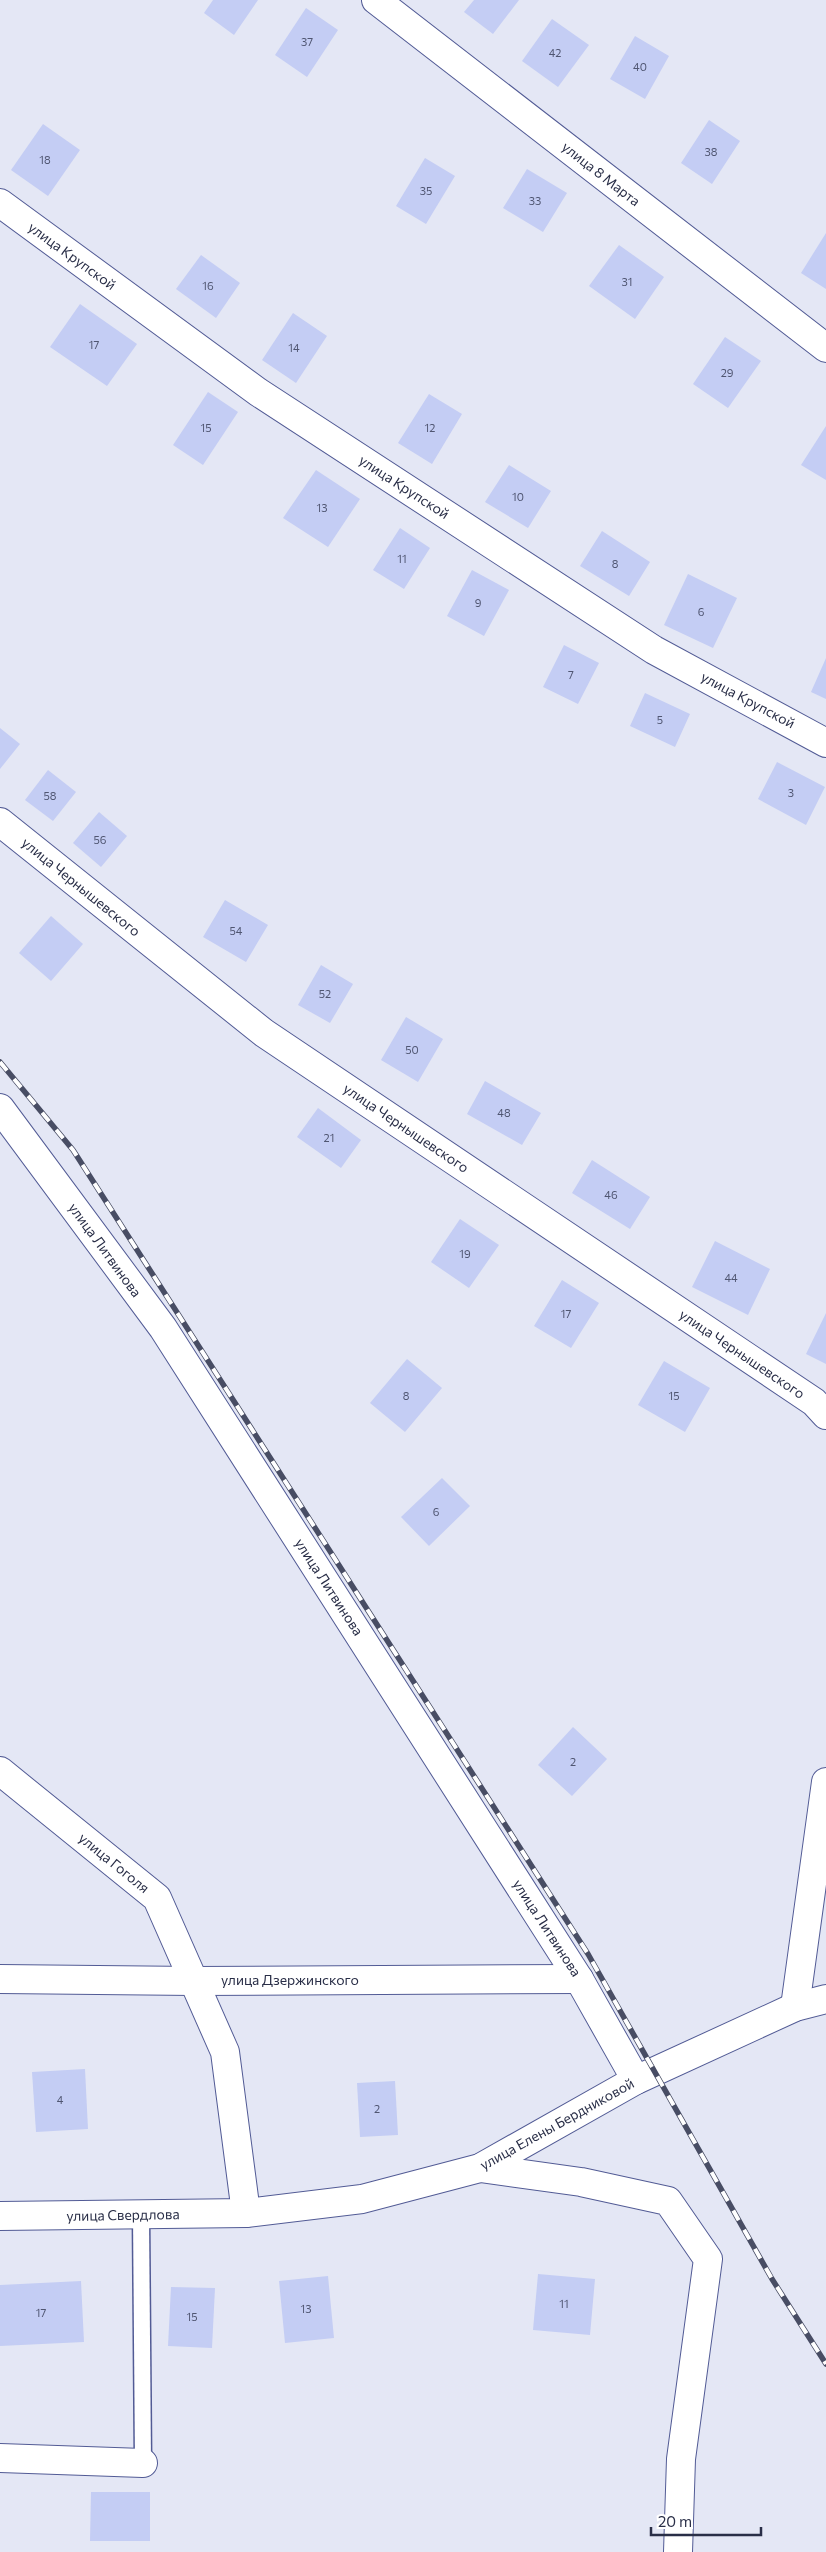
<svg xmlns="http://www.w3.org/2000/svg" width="826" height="2552" font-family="Commissioner,sans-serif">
<rect width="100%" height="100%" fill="#e4e7f5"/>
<g fill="#c4cdf4">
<path d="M213,0h45l-24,35 -30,-22z"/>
<path d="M474,0h45l-26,34 -29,-22z"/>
<path d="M306,8l32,22 -31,47 -32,-22z"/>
<path d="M552,19l37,26 -31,42 -36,-26z"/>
<path d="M635,36l34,20 -24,43 -35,-20z"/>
<path d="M709,120l31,21 -28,43 -31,-21z"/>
<path d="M43,124l37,26 -32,46 -37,-26z"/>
<path d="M425,158l30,18 -29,48 -30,-18z"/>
<path d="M527,169l40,24 -24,39 -40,-24z"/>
<path d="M826,233v56l-25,-16z"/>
<path d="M619,245l45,32 -29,42 -46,-33z"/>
<path d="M201,255l39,28 -24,35 -40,-29z"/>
<path d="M80,304l57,40 -30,42 -57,-39z"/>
<path d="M293,313l34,23 -31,47 -34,-23z"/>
<path d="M725,337l36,24 -33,47 -35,-24z"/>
<path d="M208,392l30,20 -35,53 -30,-20z"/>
<path d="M429,394l33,20 -30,50 -34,-21z"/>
<path d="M826,426v54l-25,-15z"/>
<path d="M509,465l42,26 -23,37 -43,-26z"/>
<path d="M316,470l44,29 -32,48 -45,-29z"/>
<path d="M400,528l30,20 -26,41 -31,-19z"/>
<path d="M602,531l48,31 -21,34 -49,-30z"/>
<path d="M472,570l37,20 -25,46 -37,-20z"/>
<path d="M688,574l49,24 -24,50 -49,-23z"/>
<path d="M564,645l35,18 -21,41 -35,-17z"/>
<path d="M826,658v41l-15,-7z"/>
<path d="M645,693l45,21 -15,33 -45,-21z"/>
<path d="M0,728l20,16 -20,25z"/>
<path d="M777,762l48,25 -19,38 -48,-26z"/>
<path d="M48,770l28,22 -23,29 -28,-21z"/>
<path d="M99,812l28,24 -26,31 -28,-24z"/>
<path d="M225,900l43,25 -22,37 -43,-25z"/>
<path d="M51,916l32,28 -32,37 -32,-28z"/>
<path d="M321,965l32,19 -23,39 -32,-18z"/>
<path d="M406,1017l37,22 -25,43 -37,-22z"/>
<path d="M485,1081l56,32 -19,32 -55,-31z"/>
<path d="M318,1108l43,32 -20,28 -44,-31z"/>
<path d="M592,1160l58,37 -20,32 -58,-36z"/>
<path d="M460,1219l39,26 -30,43 -38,-26z"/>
<path d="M715,1241l55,28 -22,46 -56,-28z"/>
<path d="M562,1280l37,23 -28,45 -37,-22z"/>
<path d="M826,1313v51l-20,-10z"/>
<path d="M407,1359l35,29 -37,44 -35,-29z"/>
<path d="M664,1361l46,27 -25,44 -47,-27z"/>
<path d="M442,1478l28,28 -41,40 -28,-29z"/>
<path d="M573,1727l34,32 -35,37 -34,-31z"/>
<path d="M85,2069l3,60 -52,3 -4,-60z"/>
<path d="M395,2081l3,54 -38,2 -3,-54z"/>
<path d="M538,2274l57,5 -5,56 -57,-5z"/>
<path d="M328,2276l6,62 -49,5 -6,-62z"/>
<path d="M81,2281l3,61 -84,4v-61z"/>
<path d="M171,2287l44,1 -3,60 -44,-2z"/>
<path d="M91,2492h59v49h-60z"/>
</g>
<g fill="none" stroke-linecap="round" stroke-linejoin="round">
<defs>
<path id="service" d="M141,2215l2,248"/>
<g id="minor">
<path d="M376,0l450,348"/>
<path d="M0,203l258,189 396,258 172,93"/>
<path d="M0,822l264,211 550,369 12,13"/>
<path d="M0,1108l163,220 416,651 57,101"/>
<path d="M0,1771l157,127 68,154 21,161"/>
<path d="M0,1979l194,2 385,-2"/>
<path d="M795,2007l31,-225"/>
<path d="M480,2168l101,14 87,19 40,58 -27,200 -3,93"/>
<path d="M0,2458l143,5"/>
</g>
<path id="tertiary" d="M0,2216l246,-3 116,-14 118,-31 156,-88 159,-73 31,-8"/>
</defs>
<use href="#service" stroke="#525b95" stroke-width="19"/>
<use href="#minor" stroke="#525b95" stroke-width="30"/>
<use href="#tertiary" stroke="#525b95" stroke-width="30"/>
<use href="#service" stroke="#fff" stroke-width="16"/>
<use href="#minor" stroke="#fff" stroke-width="28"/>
<use href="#tertiary" stroke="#fff" stroke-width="28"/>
<defs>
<path id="rail" d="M0,1062l73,88 515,804 184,325 54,85"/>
</defs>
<use href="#rail" stroke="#484d64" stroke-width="5.5"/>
<use href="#rail" stroke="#fff" stroke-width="4" stroke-dasharray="11" stroke-linecap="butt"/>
</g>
<g text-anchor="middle" stroke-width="4" stroke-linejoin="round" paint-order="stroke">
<g font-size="11" fill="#505672">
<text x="307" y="46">37</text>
<text x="555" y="57">42</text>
<text x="640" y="71">40</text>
<text x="711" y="156">38</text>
<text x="45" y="164">18</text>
<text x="426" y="195">35</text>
<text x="535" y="205">33</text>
<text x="627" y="286">31</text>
<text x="208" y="290">16</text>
<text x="94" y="349">17</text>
<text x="294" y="352">14</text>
<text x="727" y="377">29</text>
<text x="206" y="432">15</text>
<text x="430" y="432">12</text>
<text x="518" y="501">10</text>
<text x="322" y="512">13</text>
<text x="402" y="563">11</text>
<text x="615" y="568">8</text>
<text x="478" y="607">9</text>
<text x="701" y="616">6</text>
<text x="571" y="679">7</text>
<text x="660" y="724">5</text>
<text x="791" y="797">3</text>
<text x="50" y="800">58</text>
<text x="100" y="844">56</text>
<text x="236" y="935">54</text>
<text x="325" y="998">52</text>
<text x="412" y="1054">50</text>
<text x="504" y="1117">48</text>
<text x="329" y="1142">21</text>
<text x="611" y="1199">46</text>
<text x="465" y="1258">19</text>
<text x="731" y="1282">44</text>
<text x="566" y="1318">17</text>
<text x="406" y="1400">8</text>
<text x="674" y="1400">15</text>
<text x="436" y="1516">6</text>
<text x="573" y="1766">2</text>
<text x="60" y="2104">4</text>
<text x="377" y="2113">2</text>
<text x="564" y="2308">11</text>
<text x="306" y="2313">13</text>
<text x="41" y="2317">17</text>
<text x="192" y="2321">15</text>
</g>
<g font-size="14" fill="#292e47" stroke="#fff">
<text transform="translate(601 174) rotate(38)" y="5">улица 8 Марта</text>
<text transform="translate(72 256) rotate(36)" y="5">улица Крупской</text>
<text transform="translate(404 487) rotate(33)" y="5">улица Крупской</text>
<text transform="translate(748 700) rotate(28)" y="5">улица Крупской</text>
<text transform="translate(81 887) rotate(39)" y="5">улица Чернышевского</text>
<text transform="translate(406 1128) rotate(34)" y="5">улица Чернышевского</text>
<text transform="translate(105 1250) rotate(54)" y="5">улица Литвинова</text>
<text transform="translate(742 1354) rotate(34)" y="5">улица Чернышевского</text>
<text transform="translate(329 1587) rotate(57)" y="5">улица Литвинова</text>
<text transform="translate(114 1863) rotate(39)" y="5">улица Гоголя</text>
<text transform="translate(547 1928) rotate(57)" y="5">улица Литвинова</text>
<text x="290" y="1985">улица Дзержинского</text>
<text transform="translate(557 2124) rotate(-29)" y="5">улица Елены Бердниковой</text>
<text transform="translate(123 2215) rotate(-1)" y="5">улица Свердлова</text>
</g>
</g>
<path d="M651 2527v8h110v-8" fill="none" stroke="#292e47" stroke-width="2.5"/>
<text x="658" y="2527" font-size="15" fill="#292e47" stroke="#ffffff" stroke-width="4" paint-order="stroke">20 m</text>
</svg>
